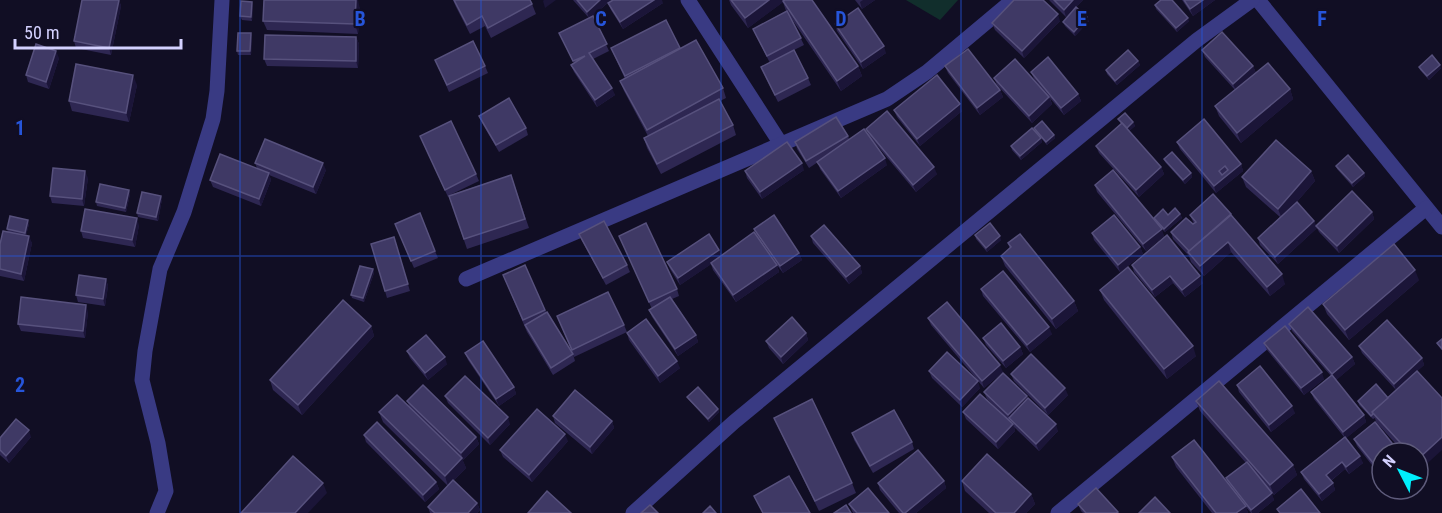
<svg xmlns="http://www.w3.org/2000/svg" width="1442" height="513" font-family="'Roboto Condensed',sans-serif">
<rect width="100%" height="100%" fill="#110e24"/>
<path fill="#112e2c" d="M906,0h52l-18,20z"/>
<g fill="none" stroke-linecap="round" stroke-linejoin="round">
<g stroke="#393a83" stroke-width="15">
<path d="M688,0l93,144"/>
<path d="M1258,0l184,227"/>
<path d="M466,279l421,-180 40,-27 86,-72"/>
<path d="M157,513l9,-22 -8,-48 -16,-63 3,-29 15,-82 24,-57 29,-93 4,-28 5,-91"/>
<path d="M633,513l101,-91 463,-382 55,-40"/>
<path d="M1058,513l368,-305"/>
</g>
</g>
<g fill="#2e2752">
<path d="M119,0l2,6 -10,49 -35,-7 -2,-7z"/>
<path d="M453,0l79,4 4,10 -45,24 -6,-12 -15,8 -14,-27z"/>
<path d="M573,0h38l-18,16 16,35 -16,8 22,36 -18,12 -23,-35 -3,-7 3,-2 -15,-30 30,-15z"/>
<path d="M729,0h83l46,66 4,10 -21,15 -50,-73 13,27 -10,5 14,28 3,7 -33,17 -14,-28 -3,-7 9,-4 -14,-27 -3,-7 33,-18 -3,-9 -35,26 -17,-23z"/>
<path d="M855,0h20l-13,9z"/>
<path d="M1049,0h34l-17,17z"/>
<path d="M1182,0h33l-22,16z"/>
<path d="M357,2l3,7 -2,25 -91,-4 -4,-9z"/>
<path d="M608,3h55l-40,26 -12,-19z"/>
<path d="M253,5l-1,16 -10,-1 -2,-4z"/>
<path d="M1155,5l34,16 -12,11 -21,-23z"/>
<path d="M1060,21l-36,37 -29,-28 -3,-7z"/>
<path d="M1089,21l-14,15 -10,-10 -2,-4z"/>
<path d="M835,24l51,29 -23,16 -26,-38z"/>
<path d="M251,33l1,4 -1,18h-13l-1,-4z"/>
<path d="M356,37l3,7 -1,24 -91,-2 -3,-7z"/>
<path d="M611,48l70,1 42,39 3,10 -6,3 13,24 3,10 -75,39 -14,-26 -3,-10 4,-2 -24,-45 -4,-10 5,-2z"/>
<path d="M1202,50l51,16 3,7 34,16 3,10 -52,44 -22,-27 -4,-10 20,-16 -30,-33z"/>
<path d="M59,58l-10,31 -21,-7 -2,-7z"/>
<path d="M435,60l50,6 3,7 -39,19z"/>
<path d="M1138,61l2,4 -23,20 -10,-11 -1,-4z"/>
<path d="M945,66l55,24 3,7 -23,18 -32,-42z"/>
<path d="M1419,67l22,1 -12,12 -9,-10z"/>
<path d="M1031,72l47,22 3,7 -17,14 -14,-17 2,6 -20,19 -35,-38 -3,-7 50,13 -10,-12z"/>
<path d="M137,85l-8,37 -57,-11 -3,-10z"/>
<path d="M894,110l68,1 -42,35 -23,-29z"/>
<path d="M479,116l47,12 2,7 -29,17 -17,-29z"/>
<path d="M1118,119l15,3 2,4 -6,5 32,36 3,7 -25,23 -40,-44 -3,-7 25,-22z"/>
<path d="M1034,128l20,7 1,3 -8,7 -6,-7 1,4 -21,18 -9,-10 -1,-4 25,-14z"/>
<path d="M866,129l71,45 -21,18 -47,-56z"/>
<path d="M420,136l56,38 3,7 -29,14 61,-20 18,53 -62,21 -18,-53 -1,1z"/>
<path d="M848,136l1,3 38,26 -46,33 -21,-29 -2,-7 -9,6 -12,-19 -2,-7z"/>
<path d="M1177,142l64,22 2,7 -27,22 -36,-44z"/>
<path d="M1164,159l27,14 1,4 -7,7 -20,-22z"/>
<path d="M255,163l71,7 -10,24 -47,-19 2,5 -10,26 -48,-19 -3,-7 47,-12z"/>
<path d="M1336,166l28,7 1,3 -12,11 -16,-18z"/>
<path d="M804,170l-42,29 -15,-21 -2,-7z"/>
<path d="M1311,171l4,10 -20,23 19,17 3,7 -39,36 -18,-19 -2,-7 22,-21 -34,-30 -4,-10z"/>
<path d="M88,178l-4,28 -32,-3 -2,-7z"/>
<path d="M1095,185l60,35 -1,-2 14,-3 12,-1 2,4 -17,14 -6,-6 5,10 -18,15 -49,-59z"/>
<path d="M129,190l1,4 -4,18 -29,-6 -1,-4z"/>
<path d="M161,196l1,3 -4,22 -20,-4 -1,-4z"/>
<path d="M1372,212l2,7 -35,34 -20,-21 -3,-6z"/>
<path d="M1231,214l54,70 -15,12 -39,-44 -27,24 -13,-14 -2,-6 -16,-17 -2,-7 23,-8 -4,-9z"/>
<path d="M29,224l-3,11 6,8 -8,38 -24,-5v-32l8,-12 -1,-3z"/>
<path d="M139,225l-4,22 -52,-9 -2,-7z"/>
<path d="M754,229l45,24 3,7 -19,13 -6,-8 2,7 -43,30 -23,-32 -2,-6 -31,21 -10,-16 -3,-7 52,-12 2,5 36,-19z"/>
<path d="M398,231l37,20 3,7 -24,10z"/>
<path d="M1092,233l48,14 3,7 -23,18 -26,-32z"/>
<path d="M579,234l48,31 3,7 -24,13 -24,-44z"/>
<path d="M975,235l26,5 -14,12 -11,-13z"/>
<path d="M619,236l58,53 2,7 -7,3 24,36 2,7 -20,14 -26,-39 -3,-7 3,-1z"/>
<path d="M811,236l49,30 2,7 -13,11 -36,-41z"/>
<path d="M394,237l16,54 -23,7 -2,-7z"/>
<path d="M1008,243l66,58 4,10 -22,18 -51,-63 -4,-10 9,-7z"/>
<path d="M525,265l21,47 27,42 2,7 -22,14 -26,-43 -24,-57z"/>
<path d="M1132,265l71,18 -18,14 -12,-14 -18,14 -21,-25z"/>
<path d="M373,269l1,4 -10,29 -12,-4 -1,-3z"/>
<path d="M106,279l2,7 -3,20 -27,-4 -2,-7z"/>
<path d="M1419,280l-70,60 -22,-26 -4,-10z"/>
<path d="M981,289l71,45 -22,18 -47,-56z"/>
<path d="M1100,290l96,66 -29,23 -63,-79z"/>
<path d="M88,312l-3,26 -64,-7 -3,-7z"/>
<path d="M557,316l67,9 3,7 -53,25z"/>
<path d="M928,318l75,54 -19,16 -53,-63z"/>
<path d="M1289,324l63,33 3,7 -19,16 28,35 2,7 -20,16 17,25 -14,11 -4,-5 -14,12 2,2 2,7 -13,11 -18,-22 -3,-7 43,-35 -30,-38 -3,-7 20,-16 -39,-45z"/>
<path d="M371,326l3,10 -72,79 -29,-25 -3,-10z"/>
<path d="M627,333l53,35 -20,15 -31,-43z"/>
<path d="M806,333l2,7 -25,24 -14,-16 -3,-7z"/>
<path d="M983,338l37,9 3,7 -17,14 -20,-23z"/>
<path d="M1264,343l60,36 -20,16 -37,-45z"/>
<path d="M1359,346l63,12 2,7 -7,6 3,99 -2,-2v-15h-14l-28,-31 -1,-4 -2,1 -14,-14 -1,-4 30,-3 8,-8 -34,-37z"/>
<path d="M407,351l40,13 -19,16 -18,-22z"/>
<path d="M465,353l49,34 2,7 -17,12 -31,-46z"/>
<path d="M929,371l51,17 -18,19 -30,-29z"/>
<path d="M1011,374l57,21 -20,20 -34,-34z"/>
<path d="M1237,385l58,28 -24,19 -32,-40z"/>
<path d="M984,392l44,6 30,33 -19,20 -25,-24 1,4 -17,18 -32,-30 -3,-7 47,10 -23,-23z"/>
<path d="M445,396l65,28 -20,21 -42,-42z"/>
<path d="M687,397l31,12 1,3 -10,10 -20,-22z"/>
<path d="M407,401l69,36 3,7 -16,16 -1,-1 4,9 -13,13 24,22 3,7 -3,3h-47l-2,-6 20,-21 -65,-64 -4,-10 31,-4z"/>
<path d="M1196,401l97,64 4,10 -23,20 -4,-5 4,10 -16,13h-7l-5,-6 2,6h-36l-36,-46 -4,-10 56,27 -2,-6 20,-15 -46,-52z"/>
<path d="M553,416l59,5 2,7 -22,26 -37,-31z"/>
<path d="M774,418l78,65 4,10 -37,18 -41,-84z"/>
<path d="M852,433l60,9 2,7 -41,24 -19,-33z"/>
<path d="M364,435l72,47 3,7 -14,13 -59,-60z"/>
<path d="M31,437l-22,26 -9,-8v-17z"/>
<path d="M1354,439l28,14v25l-25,-32z"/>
<path d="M568,441l-36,41 -29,-25 -3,-7z"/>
<path d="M944,481l2,7 -30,25h-17l-19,-23 -2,-7z"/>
<path d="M962,481l69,13 4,10 -9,9h-37l-24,-22z"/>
<path d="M849,504l40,9h-36z"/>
<path d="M1078,504l40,9h-35l-2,-2z"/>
</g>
<g fill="#1b1538">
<path d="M119,0l2,6 -10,49 -2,-7z"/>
<path d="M355,0h3l2,9 -2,25 -3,-10z"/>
<path d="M544,0h12l-11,8 -2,-7z"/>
<path d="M600,0h11l-22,19 -2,-7z"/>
<path d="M654,0h8l1,3 -40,26 -3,-7z"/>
<path d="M769,0h17l-38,28 -3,-10z"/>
<path d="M863,0h12l-13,9 -2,-7z"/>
<path d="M1073,0h10l-17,17 -2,-7z"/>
<path d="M1203,0h12l-22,16 -3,-7z"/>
<path d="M252,2l1,3 -1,16 -1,-4z"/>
<path d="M1058,14l2,7 -36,37 -2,-7z"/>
<path d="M1087,17l2,4 -14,15 -1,-4z"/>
<path d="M1188,18l1,3 -12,11 -1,-4z"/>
<path d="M251,33l1,4 -1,18 -1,-4z"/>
<path d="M356,37l3,7 -1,24 -2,-7z"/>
<path d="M884,46l2,7 -23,16 -2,-7z"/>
<path d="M56,51l3,7 -10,31 -3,-7z"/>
<path d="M1138,61l2,4 -23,20 -2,-4z"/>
<path d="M1440,65l1,3 -12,12 -2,-4z"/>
<path d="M858,66l4,10 -21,15 -4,-10z"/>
<path d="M1253,66l3,7 -20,18 -3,-7z"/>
<path d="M133,75l4,10 -8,37 -3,-9z"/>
<path d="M612,88l3,7 -18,12 -2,-7z"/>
<path d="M1290,89l3,10 -52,44 -4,-10z"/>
<path d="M1000,90l3,7 -23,18 -3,-7z"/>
<path d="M1078,94l3,7 -17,14 -3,-7z"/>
<path d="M1049,97l3,7 -20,19 -3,-7z"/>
<path d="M960,104l2,7 -42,35 -3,-7z"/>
<path d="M1133,122l2,4 -7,6 -1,-4z"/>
<path d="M1054,135l1,3 -8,7 -1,-3z"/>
<path d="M1041,138l1,4 -21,18 -1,-4z"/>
<path d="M885,158l2,7 -46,33 -3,-7z"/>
<path d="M323,163l3,7 -10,24 -3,-7z"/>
<path d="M802,163l2,7 -42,29 -2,-7z"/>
<path d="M1241,164l2,7 -27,22 -2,-7z"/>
<path d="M934,167l3,7 -21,18 -3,-7z"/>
<path d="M1161,167l3,7 -25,23 -3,-7z"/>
<path d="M85,171l3,7 -4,28 -2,-7z"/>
<path d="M1311,171l4,10 -33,38 -4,-10z"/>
<path d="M269,173l2,7 -10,26 -2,-7z"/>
<path d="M1191,173l1,4 -7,7 -2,-4z"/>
<path d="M1364,173l1,3 -12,11 -1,-4z"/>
<path d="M129,190l1,4 -4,18 -1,-4z"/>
<path d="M161,196l1,3 -4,22 -2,-4z"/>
<path d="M1372,212l2,7 -35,34 -2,-7z"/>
<path d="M1180,214l2,4 -17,14 -1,-3z"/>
<path d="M137,218l2,7 -4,22 -3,-7z"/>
<path d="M28,220l1,4 -3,12 -1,-3z"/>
<path d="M1314,221l3,7 -39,36 -3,-7z"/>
<path d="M1162,229l2,7 -18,15 -3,-7z"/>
<path d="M29,236l3,7 -8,38 -3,-7z"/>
<path d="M1000,236l1,4 -14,12 -1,-4z"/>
<path d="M1228,242l3,10 -27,24 -4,-10z"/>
<path d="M1140,247l3,7 -23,18 -2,-7z"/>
<path d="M719,250l3,7 -42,28 -2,-7z"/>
<path d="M799,253l3,7 -19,13 -3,-7z"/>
<path d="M777,265l2,7 -43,30 -3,-7z"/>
<path d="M860,266l2,7 -13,11 -3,-7z"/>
<path d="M373,269l1,4 -10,29 -1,-4z"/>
<path d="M1415,270l4,10 -70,60 -4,-10z"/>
<path d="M1282,274l3,10 -15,12 -3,-9z"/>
<path d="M1170,276l3,7 -18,14 -3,-7z"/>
<path d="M1200,276l3,7 -18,14 -3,-7z"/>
<path d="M106,279l2,7 -3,20 -2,-7z"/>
<path d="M1074,301l4,10 -22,18 -4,-10z"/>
<path d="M86,305l2,7 -3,26 -2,-7z"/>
<path d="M371,326l3,10 -72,79 -4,-10z"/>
<path d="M1049,327l3,7 -22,18 -3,-7z"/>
<path d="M806,333l2,7 -25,24 -2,-7z"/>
<path d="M696,335l2,7 -20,14 -3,-7z"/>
<path d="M1193,346l3,10 -29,23 -3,-10z"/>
<path d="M1020,347l3,7 -17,14 -3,-7z"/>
<path d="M445,357l2,7 -19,16 -3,-7z"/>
<path d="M1352,357l3,7 -20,17 -3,-7z"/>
<path d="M1422,358l2,7 -28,26 -2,-7z"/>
<path d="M677,361l3,7 -20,15 -2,-7z"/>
<path d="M1000,365l3,7 -19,16 -2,-7z"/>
<path d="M1322,372l2,7 -20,16 -3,-7z"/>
<path d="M978,381l2,7 -18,19 -2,-7z"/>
<path d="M514,387l2,7 -17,12 -3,-7z"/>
<path d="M1065,388l3,7 -20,20 -3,-7z"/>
<path d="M1027,396l2,7 -19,16 -2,-4z"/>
<path d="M1292,406l3,7 -24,19 -2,-7z"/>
<path d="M718,409l1,3 -10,10 -1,-3z"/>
<path d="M1364,415l2,7 -21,17 -2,-7z"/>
<path d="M508,417l2,7 -20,21 -2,-7z"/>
<path d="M612,421l2,7 -22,26 -2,-7z"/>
<path d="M1013,424l2,7 -17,18 -2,-7z"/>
<path d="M1056,424l2,7 -19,20 -3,-7z"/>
<path d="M29,430l2,7 -22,26 -3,-7z"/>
<path d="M565,434l3,7 -36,41 -3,-7z"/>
<path d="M476,437l3,7 -16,16 -2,-7z"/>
<path d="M1442,437v13l-22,20 -2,-6v-5z"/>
<path d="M1360,456l3,7 -14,11 -3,-7z"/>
<path d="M462,458l4,10 -18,18 -3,-10z"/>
<path d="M1342,462l3,7 -16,13 -3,-7z"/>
<path d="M1293,465l4,10 -23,20 -4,-10z"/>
<path d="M944,481l2,7 -30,25h-11z"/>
<path d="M436,482l3,7 -14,13 -2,-7z"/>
<path d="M323,483l4,10 -19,20h-13z"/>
<path d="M1333,483l2,7 -13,11 -3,-7z"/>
<path d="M1272,493l2,7 -16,13h-6l-1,-3z"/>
<path d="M1031,494l4,10 -9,9h-12z"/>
<path d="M477,503l3,7 -3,3h-9z"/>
<path d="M1246,506l2,7h-12z"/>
</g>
<g fill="#3f3965" stroke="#57517d" stroke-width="1.5" fill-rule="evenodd">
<path d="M82,0h37l-10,48 -35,-7z"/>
<path d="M264,0h92l-1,24 -92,-3z"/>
<path d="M454,0h76l2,4 -44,24 -6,-12 -15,9z"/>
<path d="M577,0h23l-13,12z"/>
<path d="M613,0h41l-34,22 -12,-19z"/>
<path d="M731,0h38l-24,18z"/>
<path d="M785,0h27l46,66 -21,15 -54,-80z"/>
<path d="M1014,0h29l15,14 -36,37 -30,-28z"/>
<path d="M1054,0h19l-9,10z"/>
<path d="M1161,0h11l16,18 -12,10 -21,-23z"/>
<path d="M1184,0h19l-13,9z"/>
<path d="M241,1l11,1 -1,15 -11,-1z"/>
<path d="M1076,7l11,10 -13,15 -11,-10z"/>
<path d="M858,8l26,38 -23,16 -26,-38z"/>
<path d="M787,11l14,27 -34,18 -14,-27z"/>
<path d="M593,16l14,28 -18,9 23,35 -17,12 -24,-35 14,-9 -12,5 -14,-28z"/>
<path d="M666,20l14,28 -55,28 -14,-28z"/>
<path d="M1222,32l31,34 -20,18 -31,-34z"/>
<path d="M238,33h13l-1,18h-13z"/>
<path d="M265,35l91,2v24l-92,-2z"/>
<path d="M696,40l27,48 -76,42 -27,-49z"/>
<path d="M473,41l12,25 -38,19 -12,-25z"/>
<path d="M36,44l20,7 -10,31 -20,-7z"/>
<path d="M968,49l32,41 -23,18 -32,-42z"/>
<path d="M794,50l14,28 -33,17 -14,-28z"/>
<path d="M1128,50l10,11 -23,20 -9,-11z"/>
<path d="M1432,55l8,10 -13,11 -8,-9z"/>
<path d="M1048,57l30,37 -17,14 -30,-36z"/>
<path d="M1015,59l34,38 -20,19 -35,-38z"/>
<path d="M1268,63l22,26 -53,44 -22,-27z"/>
<path d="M76,64l57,11 -7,38 -57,-12z"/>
<path d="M937,75l23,29 -43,35 -23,-29z"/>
<path d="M509,98l17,30 -30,17 -17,-29z"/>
<path d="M719,99l14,26 -76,39 -13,-26z"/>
<path d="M887,111l47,56 -21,18 -47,-56z"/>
<path d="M1125,113l8,9 -6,6 -9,-9z"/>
<path d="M836,117l12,19 -42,25 -11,-19z"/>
<path d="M1204,119l37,45 -27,22 -37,-44zM1225,166l3,4 -6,5 -3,-4z"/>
<path d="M451,121l25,53 -31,16 -25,-54z"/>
<path d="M1042,121l12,14 -8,7 -12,-14z"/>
<path d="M1122,123l39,44 -25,23 -40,-44z"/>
<path d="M1032,128l9,10 -21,18 -9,-10z"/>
<path d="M864,129l21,29 -47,33 -21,-29z"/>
<path d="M265,139l58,24 -10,24 -58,-24z"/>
<path d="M1276,140l35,31 -33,38 -36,-32z"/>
<path d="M787,142l15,21 -42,29 -15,-21z"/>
<path d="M1172,152l19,21 -8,7 -19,-21z"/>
<path d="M220,154l49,19 -10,26 -49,-19z"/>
<path d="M1348,155l16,18 -12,10 -16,-17z"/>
<path d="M53,168l32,3 -3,28 -32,-3z"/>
<path d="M1113,170l49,59 -19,15 -48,-59z"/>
<path d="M511,175l14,44 -61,20 -15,-43z"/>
<path d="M100,184l29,6 -4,18 -29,-6z"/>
<path d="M1352,191l20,21 -35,34 -21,-20z"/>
<path d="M142,192l19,4 -5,21 -19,-4z"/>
<path d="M1213,194l18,20 -42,37 -18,-19 15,-14 7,6 3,-2 -6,-7z"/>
<path d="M1297,202l17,19 -39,36 -17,-19z"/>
<path d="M1175,208l5,6 -16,15 -10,-11 9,-9 5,6z"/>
<path d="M85,209l52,9 -5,22 -51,-9z"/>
<path d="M420,213l15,38 -24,10 -16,-37z"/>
<path d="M774,215l25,38 -19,13 -26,-37z"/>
<path d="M1114,215l26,32 -22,18 -26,-32z"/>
<path d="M1231,215l51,59 -15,13 -39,-45 -28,24 -12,-14z"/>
<path d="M10,216l18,4 -3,13 -18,-4z"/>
<path d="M604,221l23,44 -24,13 -24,-44z"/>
<path d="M646,223l31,66 -28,13 -30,-66z"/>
<path d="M990,223l10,13 -14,12 -11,-13z"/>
<path d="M824,225l36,41 -14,11 -35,-41z"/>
<path d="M3,231l26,5 -8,38 -21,-5v-25z"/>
<path d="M754,232l23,33 -44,30 -22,-32z"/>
<path d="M709,234l10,16 -41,28 -11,-16z"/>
<path d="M1020,234l54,67 -22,18 -51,-63 10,-9 -3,-4z"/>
<path d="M1167,235l33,41 -18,14 -12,-14 -18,14 -20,-25z"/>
<path d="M394,237l14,47 -23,7 -14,-47z"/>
<path d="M1394,244l21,26 -70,60 -22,-26z"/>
<path d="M525,265l20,45 -22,10 -20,-45z"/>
<path d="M360,266l13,3 -10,29 -12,-3z"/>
<path d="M1128,267l65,79 -29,23 -64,-79z"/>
<path d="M1003,271l46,56 -22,18 -46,-56z"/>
<path d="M79,275l27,4 -3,20 -27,-4z"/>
<path d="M608,292l16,33 -52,25 -15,-34z"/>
<path d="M21,297l65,8 -3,26 -65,-7z"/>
<path d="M670,297l26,38 -21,14 -26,-39z"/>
<path d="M343,300l28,26 -73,79 -28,-25z"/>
<path d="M947,302l53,63 -18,16 -54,-63z"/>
<path d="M1308,307l44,50 -20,17 -43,-50z"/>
<path d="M547,312l26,42 -22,14 -26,-43z"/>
<path d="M792,317l14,16 -25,24 -15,-16z"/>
<path d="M646,319l31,42 -19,15 -31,-43z"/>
<path d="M1387,320l35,38 -28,26 -35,-38z"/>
<path d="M1001,323l19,24 -17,14 -20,-23z"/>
<path d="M1285,326l37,46 -21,16 -37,-45z"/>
<path d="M426,335l19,22 -20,16 -18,-22z"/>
<path d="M1442,339v10l-5,-6z"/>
<path d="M483,341l31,46 -18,12 -31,-46z"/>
<path d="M947,352l31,29 -18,19 -31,-29z"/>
<path d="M1031,354l34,34 -20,20 -34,-34z"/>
<path d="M1260,366l32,40 -23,19 -32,-40z"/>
<path d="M1417,371l25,27v39l-24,22v-6h-8l-38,-41z"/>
<path d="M1003,373l24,23 -19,19 -24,-23z"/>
<path d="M1332,375l32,40 -21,17 -32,-40z"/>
<path d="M465,376l43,41 -20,21 -43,-42z"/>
<path d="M1219,381l74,84 -23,20 -74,-84z"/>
<path d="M1376,384l12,14 -16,14 1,2 -2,2 -13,-15z"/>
<path d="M423,385l53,52 -15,16 -54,-52z"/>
<path d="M698,387l20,22 -10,10 -21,-22z"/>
<path d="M575,390l37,31 -22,26 -37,-31z"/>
<path d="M980,394l33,30 -17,18 -33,-30z"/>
<path d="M397,395l65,63 -17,18 -66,-64z"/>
<path d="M1028,398l28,26 -20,20 -27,-26z"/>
<path d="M812,399l40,84 -37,18 -41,-83z"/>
<path d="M537,409l28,25 -36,41 -29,-25z"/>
<path d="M894,410l18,32 -42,24 -18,-33z"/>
<path d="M16,419l13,11 -23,26 -6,-6v-12z"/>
<path d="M377,422l59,60 -13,13 -59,-60z"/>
<path d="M1375,422l25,31h-18v21l-28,-35z"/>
<path d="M1345,437l15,19 -14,11 -4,-5 -16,13 7,8 -14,11 -18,-22z"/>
<path d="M1194,440l52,66 -10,7h-20l-44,-56z"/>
<path d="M918,450l26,31 -39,32h-2l-25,-30z"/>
<path d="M987,454l44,40 -17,19h-18l-34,-32z"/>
<path d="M293,456l30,27 -28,30h-54z"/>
<path d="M1247,462l25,31 -21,17 -25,-32z"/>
<path d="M789,476l21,37h-47l-9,-17z"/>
<path d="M453,480l24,23 -9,10h-33l-7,-6z"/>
<path d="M868,488l21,25h-32l-8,-9z"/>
<path d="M1096,488l22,24 -2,1h-30l-8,-9z"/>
<path d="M1301,489l19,24h-40l-3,-4z"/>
<path d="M547,491l24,22h-43z"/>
<path d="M1155,497l15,16h-31z"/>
<path d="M650,505l8,8h-17z"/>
<path d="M846,505l5,8h-17z"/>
<path d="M710,506l6,7h-13z"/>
</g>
<path fill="none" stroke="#2655da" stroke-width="1.5" stroke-opacity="0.55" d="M240,0v513M481,0v513M721,0v513M961,0v513M1202,0v513M0,256h1442"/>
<g font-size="20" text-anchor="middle" font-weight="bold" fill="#2655da" stroke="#110e24" stroke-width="4.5" stroke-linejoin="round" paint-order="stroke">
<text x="360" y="26">B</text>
<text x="601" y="26">C</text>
<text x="841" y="26">D</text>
<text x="1082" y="26">E</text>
<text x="1322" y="26">F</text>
<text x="20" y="135">1</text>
<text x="20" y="392">2</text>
</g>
<g transform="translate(1400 471) rotate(312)"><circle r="28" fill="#110e24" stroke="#5f5c7c" stroke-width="1.5"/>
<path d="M0-4.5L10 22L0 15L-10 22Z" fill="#00effc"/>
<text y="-9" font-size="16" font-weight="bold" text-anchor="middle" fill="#d4d1ff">N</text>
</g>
<path d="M15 39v9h166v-9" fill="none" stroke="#d4d1ff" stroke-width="3"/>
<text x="24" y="39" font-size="18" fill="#d4d1ff" stroke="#110e24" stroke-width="4.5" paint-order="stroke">50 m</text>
</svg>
